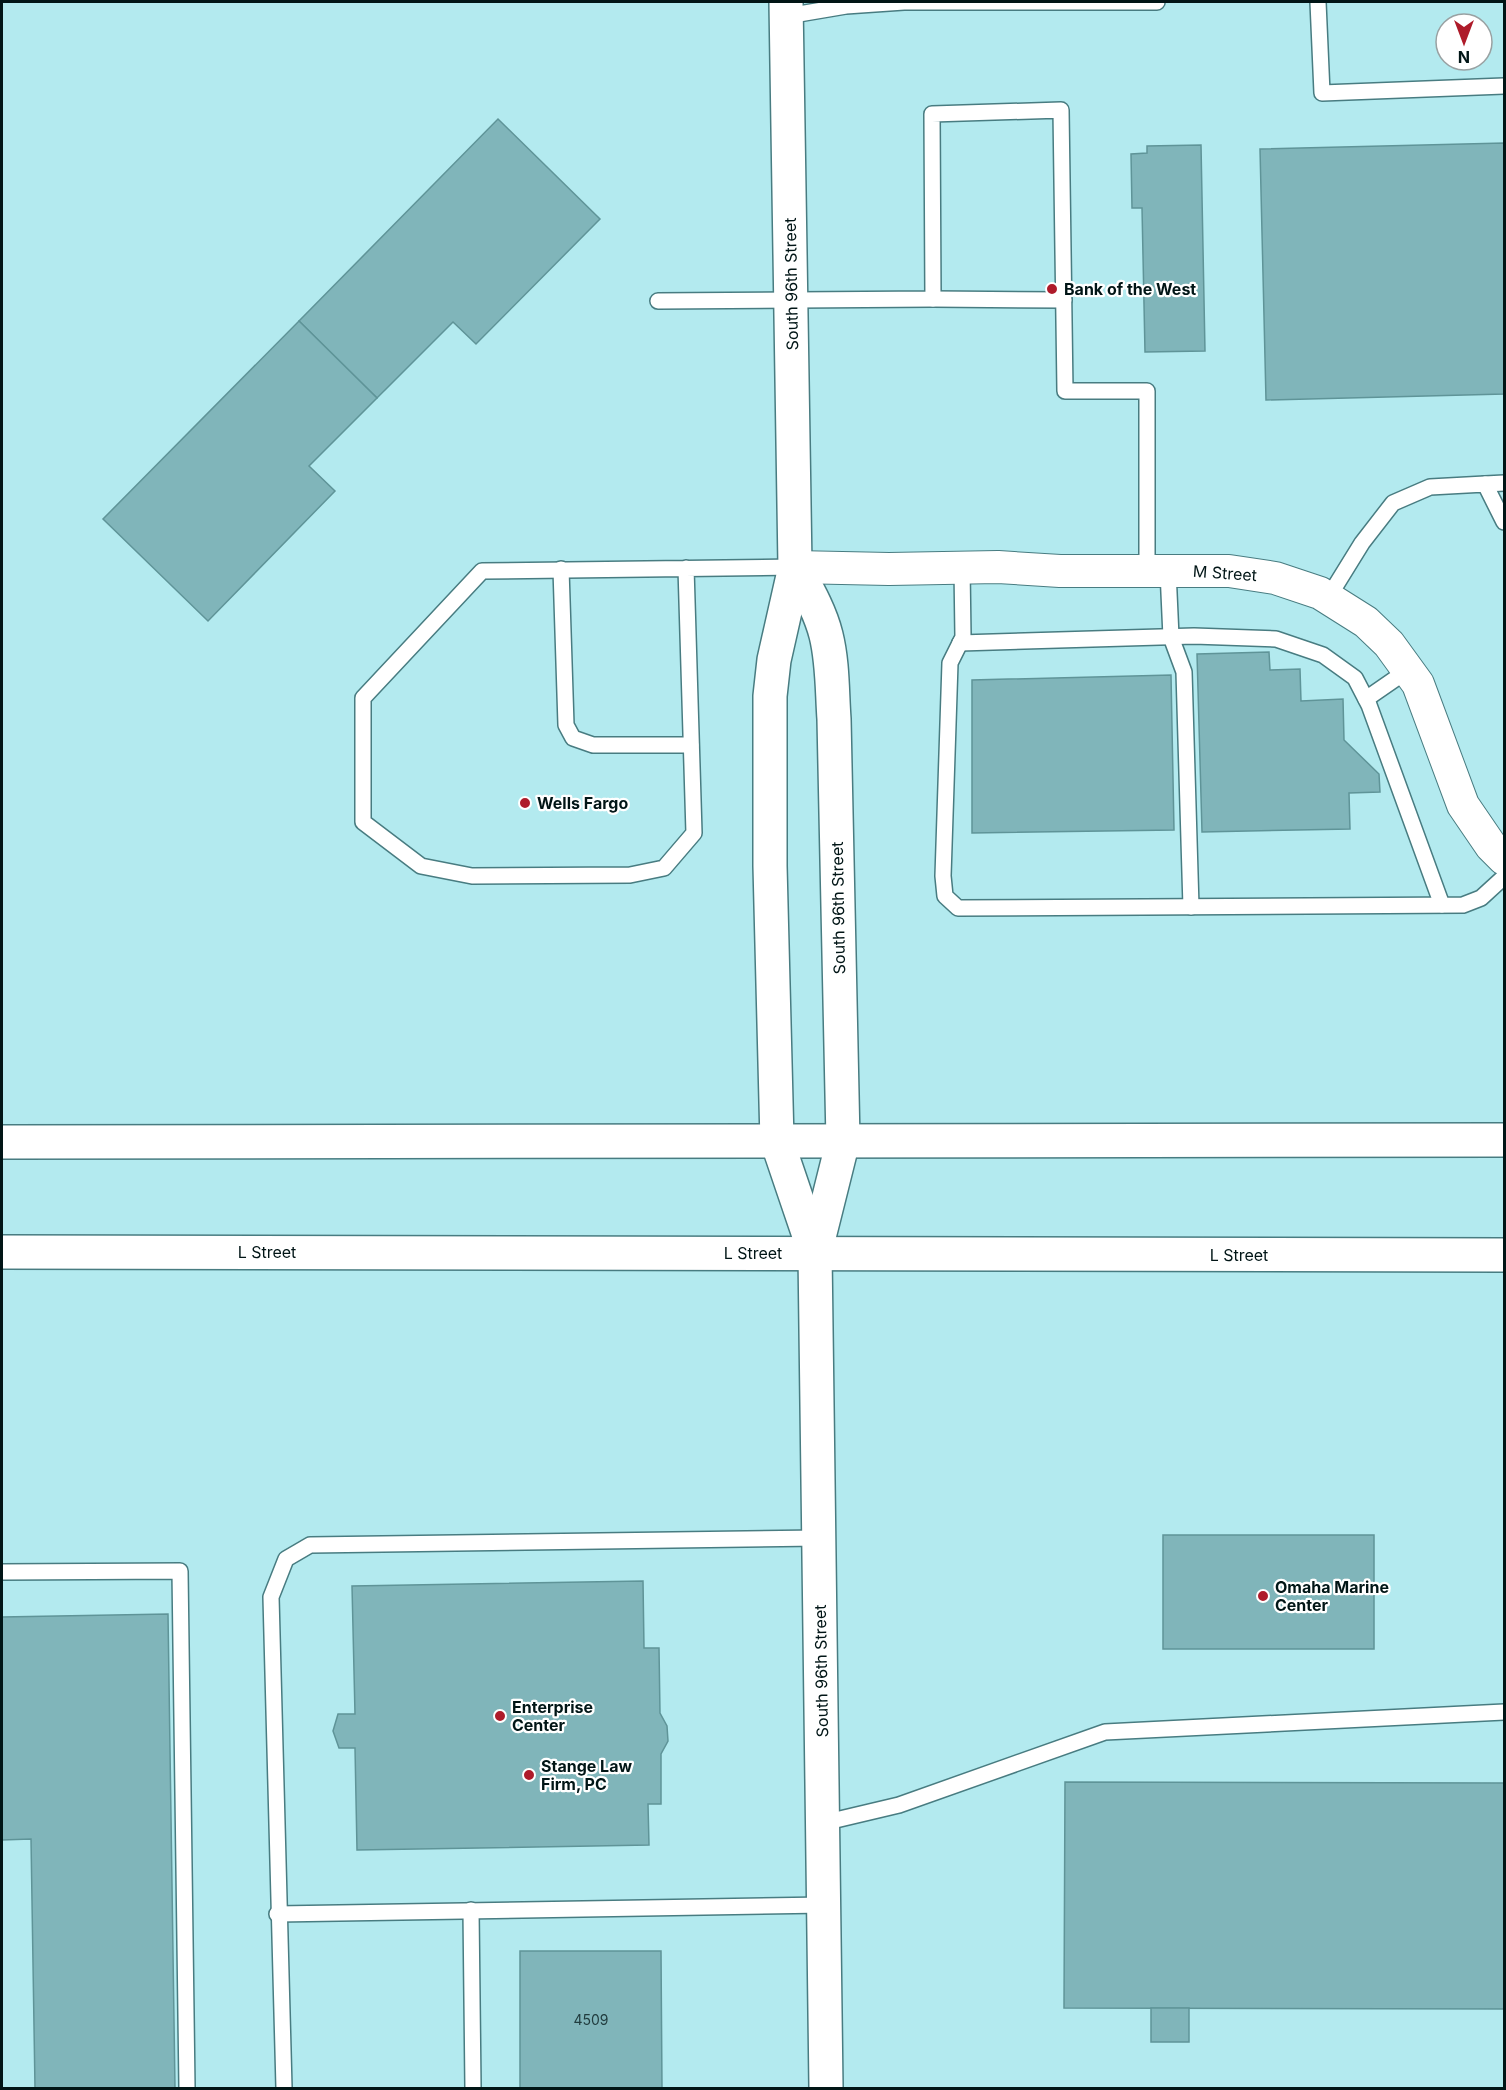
<svg xmlns="http://www.w3.org/2000/svg" width="1506" height="2090" font-family="Inter,sans-serif">
<rect width="100%" height="100%" fill="#b3eaef"/>
<g fill="#80b5ba" stroke="#5f9498" stroke-width="1.5">
<path d="M498,119l102,100 -124,125 -23,-22 -76,76 -78,-77z"/>
<path d="M1504,143v251l-238,6 -6,-251z"/>
<path d="M1201,145l4,206 -60,1 -3,-144h-10l-1,-54 16,-1v-7z"/>
<path d="M299,321l78,77 -68,68 26,25 -127,130 -105,-102z"/>
<path d="M1269,652l1,18 30,-1 1,32 42,-2 1,41 35,34 1,18 -31,1 1,36 -148,3 -5,-178z"/>
<path d="M1171,675l3,155 -202,3v-153z"/>
<rect x="1163" y="1535" width="211" height="114"/>
<path d="M643,1581l1,67h15l1,65 7,13 1,15 -7,13v50h-13l1,41 -292,5 -2,-102h-16l-6,-17 5,-17h17l-3,-128z"/>
<path d="M168,1614l7,474h-140l-4,-249 -29,1v-223z"/>
<path d="M1065,1782l439,1v226l-440,-1z"/>
<path d="M520,1951h141l1,137h-142z"/>
<rect x="1151" y="2008" width="38" height="34"/>
</g>
<g fill="none" stroke-linecap="round" stroke-linejoin="round">
<defs>
<g id="service">
<path d="M1318,2l4,91 182,-7"/>
<path d="M787,16l59,-10 58,-4h253"/>
<path d="M933,299l131,1"/>
<path d="M658,301l275,-2 -1,-185 129,-4 4,281h82v181"/>
<path d="M1485,484l19,-1"/>
<path d="M686,568l8,265 -30,35 -34,7 -158,1 -51,-10 -58,-44v-124l119,-127 313,-4"/>
<path d="M962,568l1,69 -13,26 -7,213 2,20 13,12 505,-3 18,-7 23,-21"/>
<path d="M561,569l5,156 7,13 20,7h98"/>
<path d="M1168,571l3,66 13,35 7,235"/>
<path d="M1328,598l34,-55 31,-40 37,-16 55,-3 19,38"/>
<path d="M960,643l234,-7 82,3 47,16 32,23 14,27 73,200"/>
<path d="M1366,699l42,-29"/>
<path d="M2,1572l178,-1 7,517"/>
<path d="M823,1823l76,-18 206,-73 399,-20"/>
<path d="M471,1910l2,178"/>
<path d="M277,1914l548,-9"/>
<path d="M284,2088l-13,-491 15,-38 24,-14 509,-7"/>
</g>
<path id="minor" d="M795,567l94,2 109,-2 62,4h169l46,7 45,15 46,29 23,22 29,40 45,121 28,41 13,13"/>
<path id="tertiary" d="M815,1253l11,835"/>
<g id="secondary">
<path d="M786,2l9,565 -21,93 -4,36v170l7,275 38,112"/>
<path d="M795,567c12,22 25,44 31,68 7,28 6,57 8,84l9,422 -28,112"/>
</g>
<g id="primary">
<path d="M2,1142l1502,-2"/>
<path d="M2,1252l1502,3"/>
</g>
</defs>
<use href="#service" stroke="#487c81" stroke-width="18"/>
<use href="#minor" stroke="#487c81" stroke-width="34"/>
<use href="#tertiary" stroke="#487c81" stroke-width="36"/>
<use href="#secondary" stroke="#487c81" stroke-width="36"/>
<use href="#primary" stroke="#487c81" stroke-width="36"/>
<use href="#service" stroke="#fff" stroke-width="15"/>
<use href="#minor" stroke="#fff" stroke-width="32"/>
<use href="#tertiary" stroke="#fff" stroke-width="33"/>
<use href="#secondary" stroke="#fff" stroke-width="33"/>
<use href="#primary" stroke="#fff" stroke-width="33"/>
</g>
<g fill="#ae1b2a" stroke="#fff" stroke-width="2">
<circle cx="1052" cy="289" r="6"/>
<circle cx="525" cy="803" r="6"/>
<circle cx="1263" cy="1596" r="6"/>
<circle cx="500" cy="1716" r="6"/>
<circle cx="529" cy="1775" r="6"/>
</g>
<g text-anchor="middle" stroke-width="4.5" stroke-linejoin="round" paint-order="stroke">
<g font-size="14" fill="#213d3f">
<text x="591" y="2025">4509</text>
</g>
<g font-size="16" fill="#011516" stroke="#fff">
<text transform="translate(791 284) rotate(-91)" y="6">South 96th Street</text>
<text transform="translate(1225 573) rotate(4)" y="6">M Street</text>
<text transform="translate(838 908) rotate(-91)" y="6">South 96th Street</text>
<text x="267" y="1258">L Street</text>
<text x="753" y="1259">L Street</text>
<text x="1239" y="1261">L Street</text>
<text transform="translate(821 1671) rotate(-91)" y="6">South 96th Street</text>
</g>
<g font-size="16" font-weight="bold" fill="#011516" stroke="#fff" text-anchor="start">
<text x="1064" y="295">Bank of the West</text>
<text x="537" y="809">Wells Fargo</text>
<text x="1275" y="1593">Omaha Marine<tspan x="1275" dy="18">Center</tspan></text>
<text x="512" y="1713">Enterprise<tspan x="512" dy="18">Center</tspan></text>
<text x="541" y="1772">Stange Law<tspan x="541" dy="18">Firm, PC</tspan></text>
</g>
</g>
<rect width="1506" height="2090" fill="none" stroke="#011516" stroke-width="6"/>
<g transform="translate(1464 42) rotate(180)"><circle r="28" fill="#ffffff" stroke="#99a1a2" stroke-width="1.5"/>
<path d="M0-4.5L10 22L0 15L-10 22Z" fill="#ae1b2a"/>
<text y="-9" font-size="16" font-weight="bold" text-anchor="middle" fill="#011516">N</text>
</g>
</svg>
